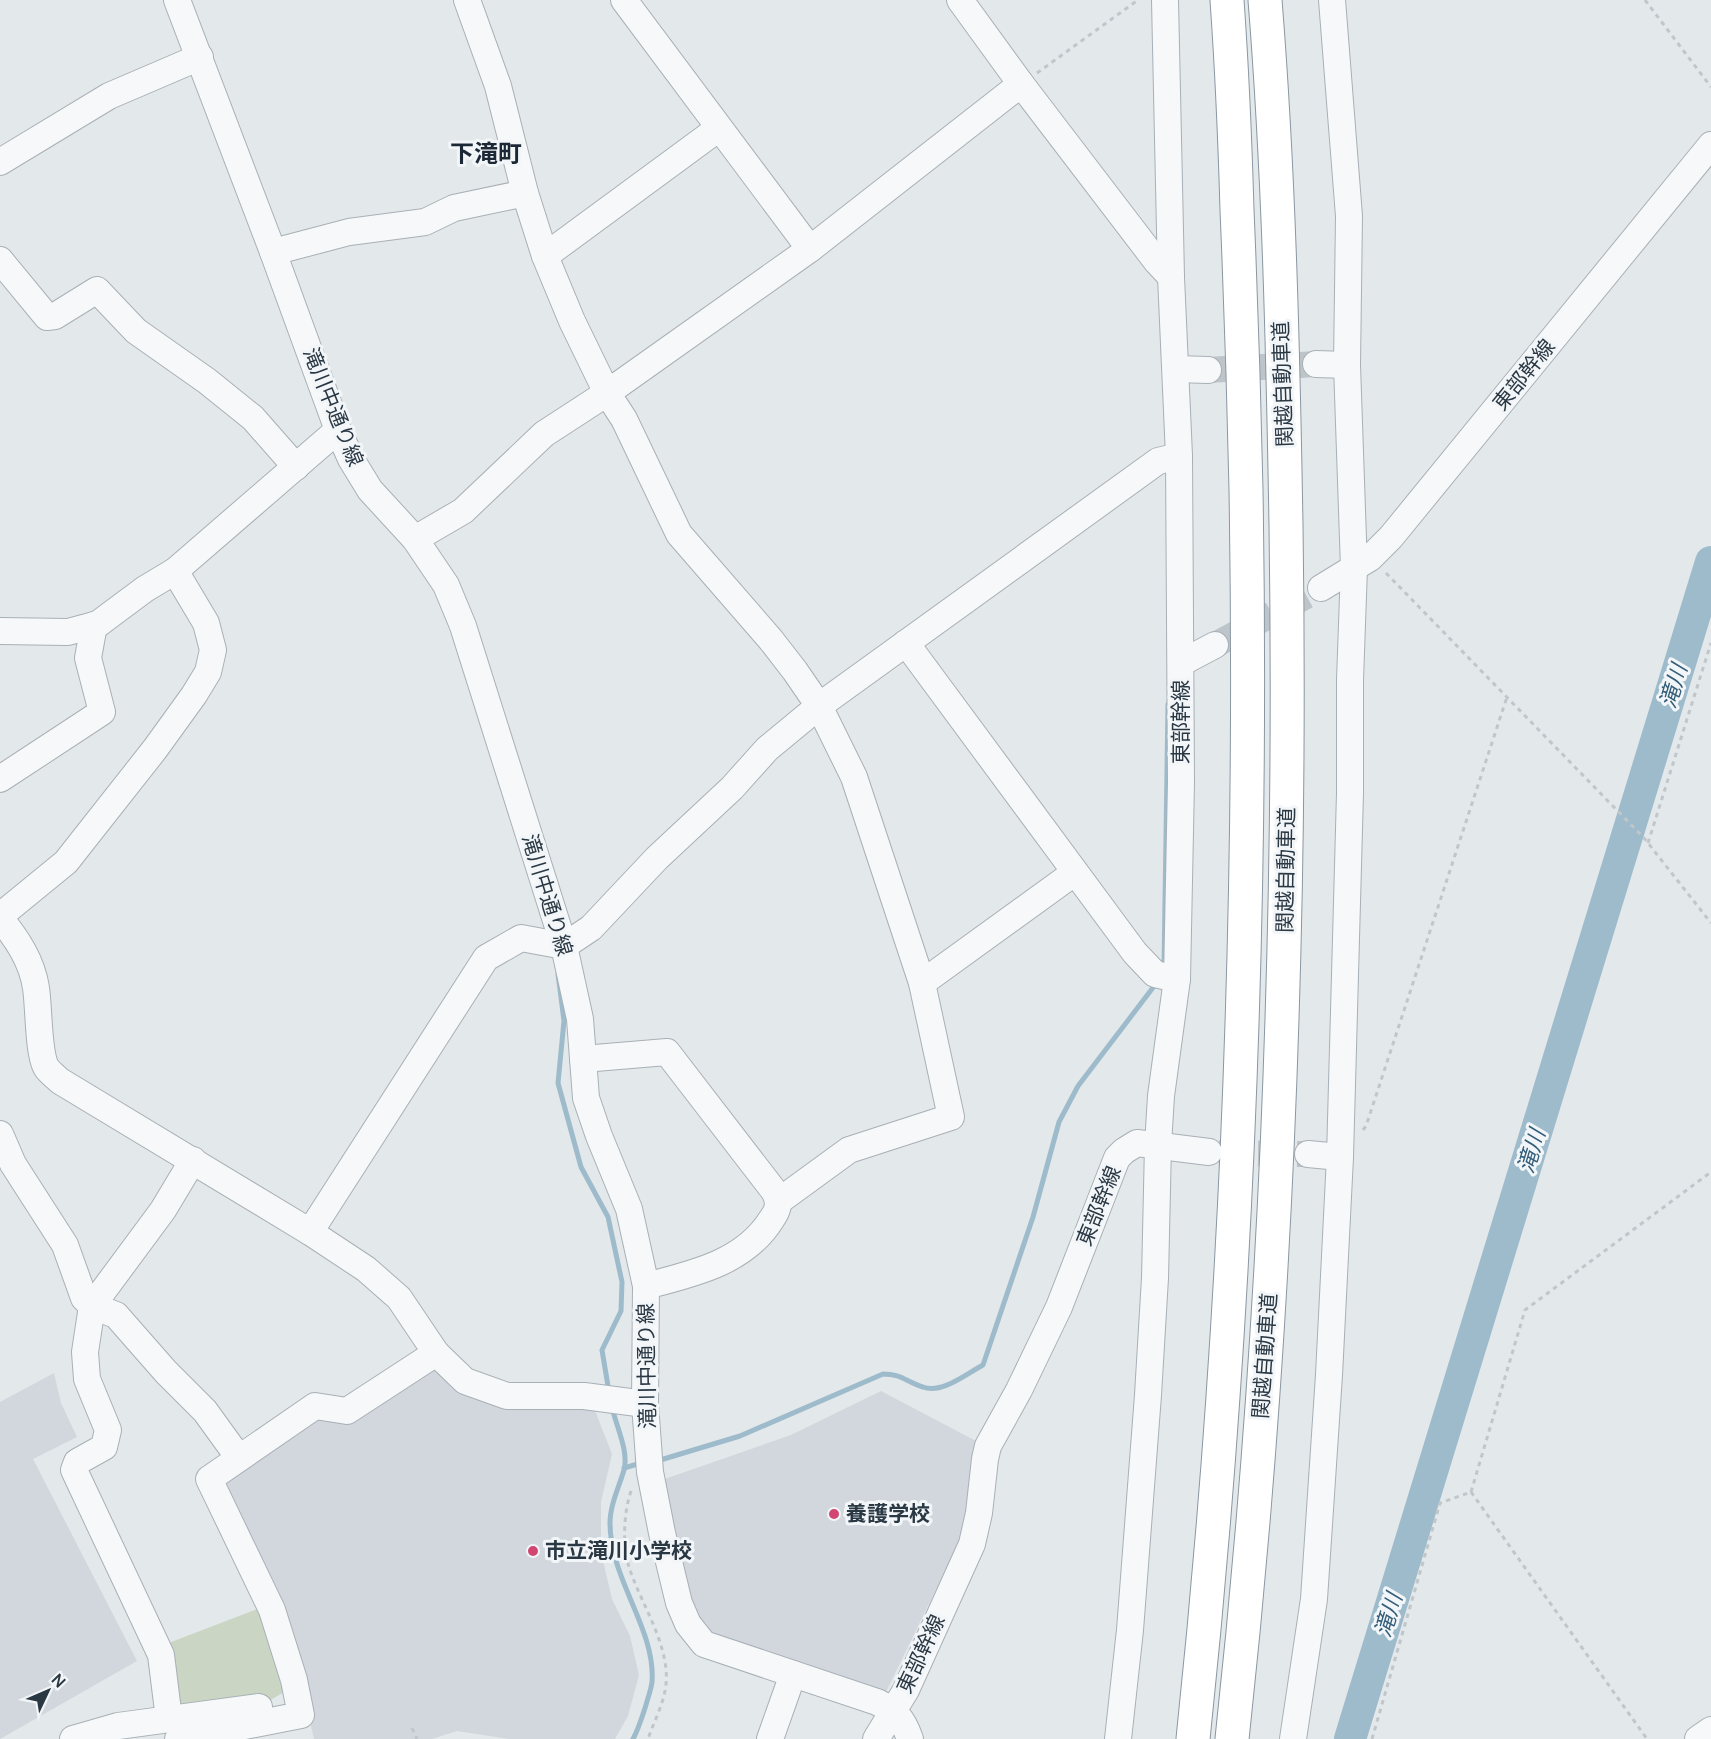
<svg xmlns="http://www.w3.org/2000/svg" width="1711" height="1739" font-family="Manrope,'Noto Sans JP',sans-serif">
<rect width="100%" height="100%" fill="#e3e8eb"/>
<g fill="#d1d7dd">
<path d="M437,1363l23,30 29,9 105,6 18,46 -11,48v50l11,47 18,37 9,39 -11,41 -13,23h-106l-52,-8 -25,8h-118l-14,-59 -81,-199 89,-62z"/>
<path d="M54,1373l7,30 16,34 -44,22 104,202 -137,78v-337z"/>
<path d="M881,1391l95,50 -2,7 -5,60 -7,28 -77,158 -168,-53 -21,-18 -37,-142 132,-46z"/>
</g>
<path fill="#cbd5c4" d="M260,1608l26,83 -19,11 -88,5 -13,-63z"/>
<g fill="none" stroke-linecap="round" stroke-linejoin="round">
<g stroke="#9ebbcc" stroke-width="5">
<path d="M1164,968l4,-264"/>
<path d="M558,974l6,47 -6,62 23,84 27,50 14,65 -1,29 -19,39 7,42"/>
<path d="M612,1407c4,19 17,44 12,63 -5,17 -14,35 -14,53 0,57 46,106 42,159 -1,8 -4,15 -6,23 -4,12 -7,23 -13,34"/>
<path d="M657,1461l83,-25 143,-62c19,0 23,8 40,13 19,7 43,-13 60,-22l50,-148 26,-95 19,-36 80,-105"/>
<path d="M624,1468l17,-5"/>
</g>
<path stroke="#9ebbcc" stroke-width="32" d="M1350,1739l361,-1177"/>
<g stroke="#bec5ca" stroke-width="26" stroke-dasharray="26 13" stroke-linecap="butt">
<path d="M1208,370l108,-6"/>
<path d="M1215,645l106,-57"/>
<path d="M1219,1153l89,1"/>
</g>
<defs>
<g id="minor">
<path d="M177,0l96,252 65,178 13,29 19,31 45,49 31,46 17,41 101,320 16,73 6,79 13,38 30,73 17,77 -1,118 5,68 12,61 17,70 9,21 16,20 173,58c19,9 26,17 33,37"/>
<path d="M467,0l31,86 27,107 20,63 27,65 35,72 17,26 55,115 92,106 24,31 24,35 35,71 68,206 29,134 -102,33 -70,51"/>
<path d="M624,0l186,249"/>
<path d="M960,0l61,84 136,178 14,15"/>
<path d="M0,162l109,-66 91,-39"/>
<path d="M273,252l76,-20 76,-10 29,-14 71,-15"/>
<path d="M545,256l174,-128"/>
<path d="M0,260l47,57 8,-1 42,-26 39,41 71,50 46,37 43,49"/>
<path d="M1316,364l31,1"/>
<path d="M1176,369l32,1"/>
<path d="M415,539l48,-28 81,-77 63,-41 203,-144 211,-165"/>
<path d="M1321,588l49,-30 21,-21 320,-392"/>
<path d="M0,631l68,1 30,-8 47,-35 30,-18 163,-141"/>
<path d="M906,643l229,310 20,21 22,5"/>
<path d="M1181,663l34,-18"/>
<path d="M0,779l102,-67 -14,-54 6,-33"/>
<path d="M0,916l66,-54 89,-113 39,-54 14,-23 5,-22 -7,-27 -31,-52"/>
<path d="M0,918c17,21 32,43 36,70 3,19 2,64 10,79 3,5 10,10 14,14l250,151 56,37 33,29 37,55 29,28 42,15h77l61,8"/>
<path d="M922,983l152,-110"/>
<path d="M583,1059l84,-7 107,139c6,12 5,18 -3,29 -27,43 -79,54 -125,66"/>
<path d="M0,1134l13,30 52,81 19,53 8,8 24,9 50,57 39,39 34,47"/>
<path d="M1308,1154l32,3"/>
<path d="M310,1232l176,-274 35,-20 43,8 27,-18 66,-70 75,-70 35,-39 52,-43 339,-245 21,-5"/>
<path d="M169,1719l-8,-64 -87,-185 3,-8 27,-15 4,-17 -21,-51 -2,-27 7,-46 71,-96 30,-50"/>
<path d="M73,1739l45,-13 141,-19"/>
<path d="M178,1739l123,-24 -7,-35 -22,-70 -63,-131 106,-73 32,5 89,-58"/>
<path d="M770,1739l23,-65"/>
<path d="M876,1739l30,-49 66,-146 7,-31 6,-54 3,-13 31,-56 40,-83 58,-149 7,-7 13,-8 72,9"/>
<path d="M1118,1739l12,-109 18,-235 7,-117 3,-133 3,-49 16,-117 4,-197 -2,-326 -8,-179 -6,-277"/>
<path d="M1293,1739l21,-140 15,-224 11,-218 10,-364v-113l4,-112 -7,-203 2,-149 -17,-216"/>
<path d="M1698,1739l13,-9"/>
</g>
<g id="highway">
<path d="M1193,1739c44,-415 60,-833 53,-1249 -2,-94 -5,-187 -9,-280 -2,-70 -5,-140 -10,-210"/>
<path d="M1232,1739c44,-403 60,-809 54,-1214 -3,-175 -7,-351 -21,-525"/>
</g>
</defs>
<use href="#minor" stroke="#a8b0b6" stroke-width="28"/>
<use href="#highway" stroke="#8a97a2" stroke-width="35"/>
<g stroke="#c1c6ca" stroke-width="3" stroke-dasharray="4.5 4.5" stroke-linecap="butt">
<path d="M1645,0l66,87"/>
<path d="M1037,73l101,-73"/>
<path d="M1386,573l258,265 67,85"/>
<path d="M1648,843l63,-200"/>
<path d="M1363,1130l3,-4 141,-429"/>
<path d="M631,1491c-8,24 -9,58 0,82 13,36 42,79 34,118 -3,16 -12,33 -17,48"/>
<path d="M1471,1492l54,-182 186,-138"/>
<path d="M1471,1492l176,247"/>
<path d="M412,1728l5,11"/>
<path d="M1372,1739l68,-236 31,-11"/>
</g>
<use href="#minor" stroke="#f6f8f9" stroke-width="26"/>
<use href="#highway" stroke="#fff" stroke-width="33"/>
</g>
<g fill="#d14771" stroke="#f3f6f8" stroke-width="2">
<circle cx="834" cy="1514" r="6"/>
<circle cx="533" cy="1551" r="6"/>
</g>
<g text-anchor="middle" stroke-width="6" stroke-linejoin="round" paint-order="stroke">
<g font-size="21" fill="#2a3844" stroke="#f3f6f8">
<text transform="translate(1524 375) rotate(-51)" y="7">東部幹線</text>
<text transform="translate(1283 384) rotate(-92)" y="7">関越自動車道</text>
<text transform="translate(333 407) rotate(68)" y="7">滝川中通り線</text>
<text transform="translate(1181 722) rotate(-90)" y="7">東部幹線</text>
<text transform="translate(1286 870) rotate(-89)" y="7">関越自動車道</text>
<text transform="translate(547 895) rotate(73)" y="7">滝川中通り線</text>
<text transform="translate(1099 1206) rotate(-68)" y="7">東部幹線</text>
<text transform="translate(1265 1356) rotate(-86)" y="7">関越自動車道</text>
<text transform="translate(647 1366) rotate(-91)" y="7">滝川中通り線</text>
<text transform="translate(921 1654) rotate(-65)" y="7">東部幹線</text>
</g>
<g font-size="21" font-weight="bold" fill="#2a3844" stroke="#f3f6f8" text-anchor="start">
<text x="846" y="1521">養護学校</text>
<text x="545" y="1558">市立滝川小学校</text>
</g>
<g font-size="22" font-style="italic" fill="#335d79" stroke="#f3f6f8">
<text transform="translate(1673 686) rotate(-73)" y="8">滝川</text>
<text transform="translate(1531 1151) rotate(-73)" y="8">滝川</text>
<text transform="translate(1388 1615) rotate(-73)" y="8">滝川</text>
</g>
<g font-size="24" font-weight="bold" fill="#1c2835" stroke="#f3f6f8">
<text x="486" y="162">下滝町</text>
</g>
</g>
<g transform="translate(48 1691) rotate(46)" stroke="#f3f6f8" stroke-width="4.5" paint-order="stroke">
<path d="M0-4.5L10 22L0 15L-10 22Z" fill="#2a3844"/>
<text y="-9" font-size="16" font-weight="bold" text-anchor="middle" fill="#2a3844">N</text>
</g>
</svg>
